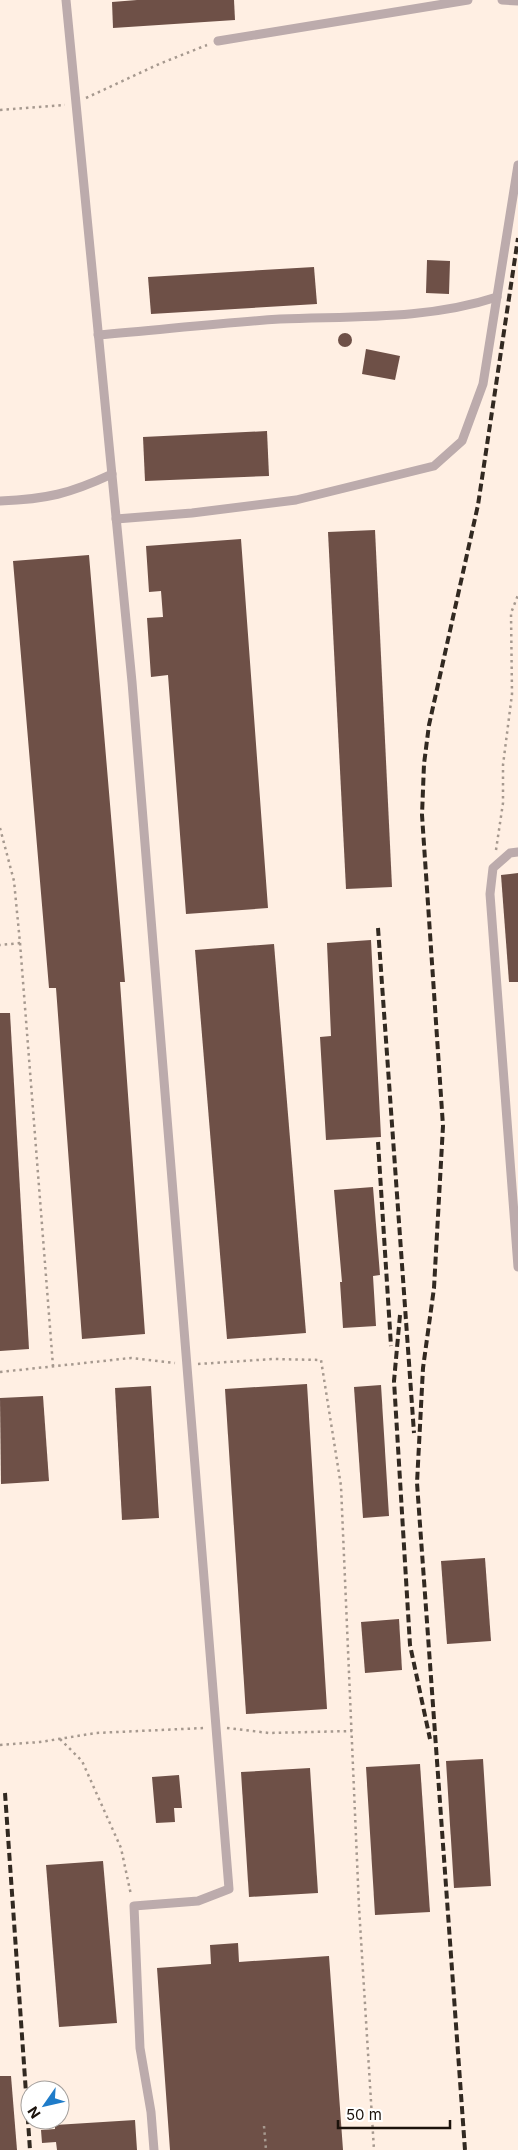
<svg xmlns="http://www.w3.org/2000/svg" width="518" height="2150" font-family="Inter,sans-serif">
<rect width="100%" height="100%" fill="#ffefe3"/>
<g fill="#6e5047">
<path d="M137,0h97l1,20 -122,8 -1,-26z"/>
<path d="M427,260l23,1 -1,33 -23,-1z"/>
<path d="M314,267l3,37 -166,10 -3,-37z"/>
<circle cx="345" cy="340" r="7"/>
<path d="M366,349l34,7 -5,24 -33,-6z"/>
<path d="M267,431l2,45 -124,5 -2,-44z"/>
<path d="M375,530l17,357 -46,2 -18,-357z"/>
<path d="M241,539l27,369 -82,6 -18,-239 -17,2 -4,-59 16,-1 -2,-26 -12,1 -3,-46z"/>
<path d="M89,555l36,427h-5l25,352 -63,5 -26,-351h-7l-36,-427z"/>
<path d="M518,873v109h-9l-8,-107z"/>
<path d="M371,940l10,197 -55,3 -6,-103 11,-1 -4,-93z"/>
<path d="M274,944l32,389 -79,6 -32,-389z"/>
<path d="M0,1013h10l19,336 -29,2z"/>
<path d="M373,1187l7,88 -7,1 3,50 -33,2 -3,-46h2l-8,-92z"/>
<path d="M307,1384l20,325 -81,5 -21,-325z"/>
<path d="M381,1385l8,131 -26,2 -9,-131z"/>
<path d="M151,1386l8,132 -37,2 -7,-132z"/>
<path d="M43,1396l6,85 -48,3 -1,-86z"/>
<path d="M485,1558l6,83 -44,3 -6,-83z"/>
<path d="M399,1619l3,51 -37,3 -4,-51z"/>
<path d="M483,1759l8,127 -37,2 -8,-127z"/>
<path d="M420,1764l10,148 -55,3 -9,-148z"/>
<path d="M310,1768l8,125 -69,4 -8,-125z"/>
<path d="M179,1775l3,33h-8l1,14 -19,1 -4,-46z"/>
<path d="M103,1861l14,162 -58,4 -13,-162z"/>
<path d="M238,1943l1,19 90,-6 14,194h-173l-13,-182 54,-4 -1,-19z"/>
<path d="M0,2076h11l6,74h-17z"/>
<path d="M135,2120l2,30h-80l-1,-8 -14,1 -1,-13 14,-1v-4z"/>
</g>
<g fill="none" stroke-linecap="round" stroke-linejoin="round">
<g stroke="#a6998f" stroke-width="2.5" stroke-dasharray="2.5 4" stroke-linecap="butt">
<path d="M86,98l73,-34 48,-19"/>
<path d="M0,110l65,-5"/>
<path d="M0,828l14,53 6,62 -20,2"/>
<path d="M496,850l7,-47v-38l9,-71 -1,-81 7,-18"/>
<path d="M20,943l33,423"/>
<path d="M198,1364l75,-5 48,1 20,126 18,421 15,243"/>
<path d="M0,1372l131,-14 44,5"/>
<path d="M227,1728l42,5 83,-2"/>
<path d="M60,1739l22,22 39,87 10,47"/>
<path d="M0,1745l40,-3 56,-9 108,-5"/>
<path d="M264,2126l2,24"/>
</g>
<g stroke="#bcabac" stroke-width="9">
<path d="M66,0l66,682 97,1207 -31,12 -64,5 6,142 11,64 3,38"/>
<path d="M502,0l16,1"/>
<path d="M218,41l250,-41"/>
<path d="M98,335c61,-5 121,-12 182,-16 73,-3 147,1 217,-22"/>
<path d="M0,501c47,-2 69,-7 112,-27"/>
<path d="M116,519l76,-6 104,-13 138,-34 28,-25 21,-57 35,-219"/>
<path d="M518,852l-8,1 -17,15 -3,26 28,373"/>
</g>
<g stroke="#322921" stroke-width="4" stroke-dasharray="8 4" stroke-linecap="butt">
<path d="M378,928l36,505"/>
<path d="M378,1142l13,204"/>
<path d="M400,1315l-6,66 16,264 20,94"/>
<path d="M5,1793l25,357"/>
<path d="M465,2150l-48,-667 6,-115 11,-80 9,-162 -21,-311 2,-51 5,-39 49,-220 40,-267"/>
</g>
</g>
<g transform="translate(45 2105) rotate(236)"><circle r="24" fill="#ffffff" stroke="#a4a09d"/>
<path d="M0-4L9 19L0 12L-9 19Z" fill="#1f7cc9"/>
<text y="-8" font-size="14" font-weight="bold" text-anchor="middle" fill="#1b120b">N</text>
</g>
<path d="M338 2120v8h112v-8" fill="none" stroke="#1b120b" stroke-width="2.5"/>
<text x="346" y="2120" font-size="15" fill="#1b120b" stroke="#ffffff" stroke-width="4" paint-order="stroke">50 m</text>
</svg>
